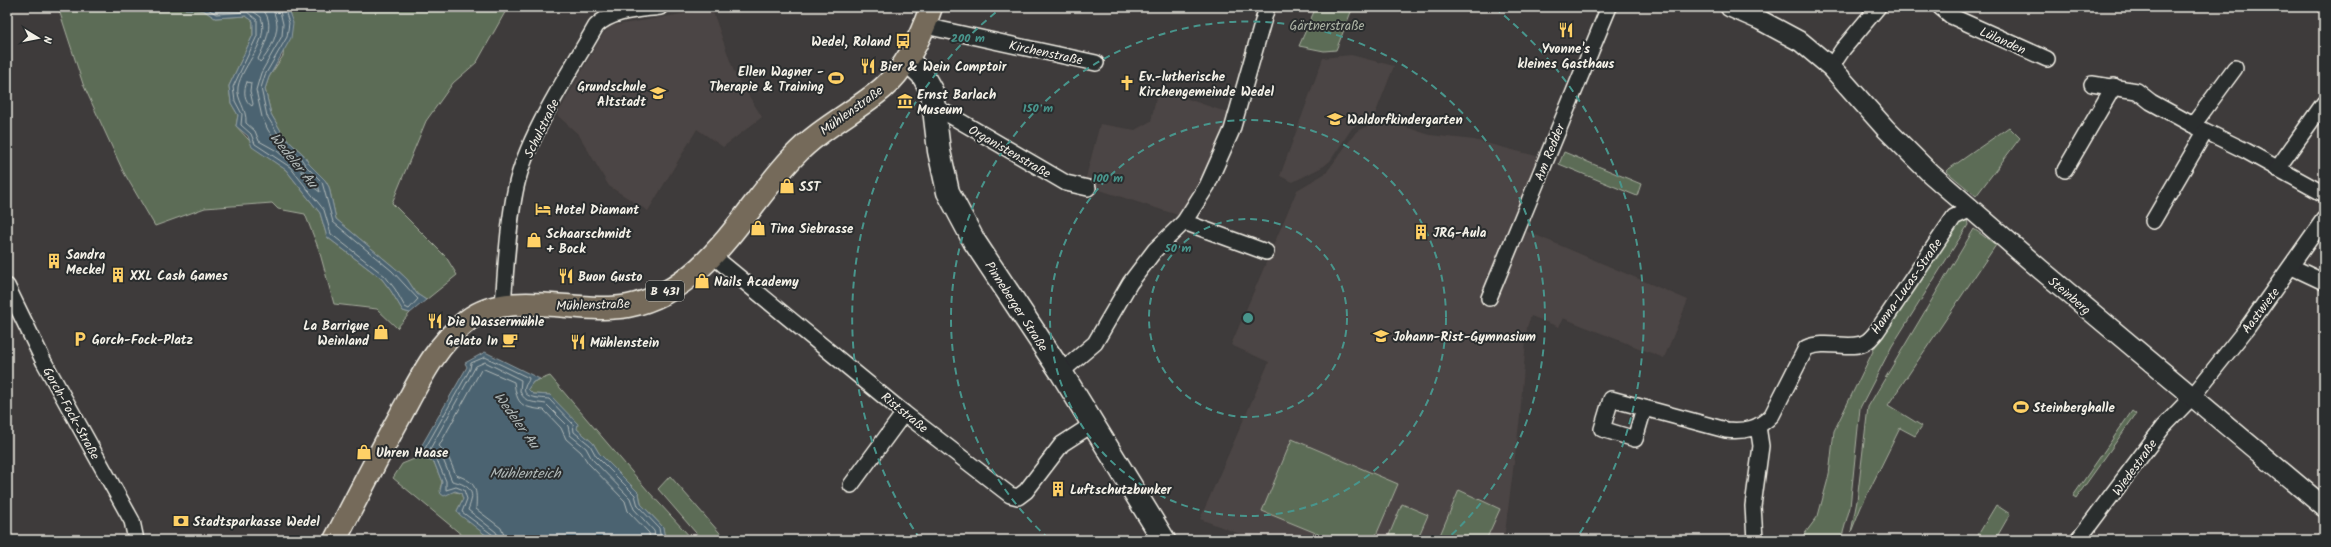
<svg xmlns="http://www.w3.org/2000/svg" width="2331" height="547" font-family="Kalam,sans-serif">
<rect width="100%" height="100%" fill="#3e3b3b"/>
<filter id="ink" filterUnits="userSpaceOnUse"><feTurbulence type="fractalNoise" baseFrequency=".025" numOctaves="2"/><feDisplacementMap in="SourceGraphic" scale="8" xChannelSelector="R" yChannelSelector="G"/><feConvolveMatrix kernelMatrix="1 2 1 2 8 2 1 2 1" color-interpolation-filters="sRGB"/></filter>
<g filter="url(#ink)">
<g fill="#4c4544">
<path d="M712,9l22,63 28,45 -39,30 -26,-18 -49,82 -39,-25 -30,-51 -22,-20 46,-81 8,-8z"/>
<path d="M1351,55l43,11 -20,51 -11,4 -11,7 -22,33 -6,5 -31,16 -13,-6 43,-118z"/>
<path d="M1158,89l71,24 -2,14 -43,90 -100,-32 16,-61 35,6 16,-9z"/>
<path d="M1390,122l40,13 44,5 66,17 -28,68 176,75 -24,58 -101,-40 -4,9 -28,-11 -4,11 -7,90 -16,123h-248l-56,-21 69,-157 -38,-17 66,-155 29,-17 30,-41 14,-7z"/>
</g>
<g fill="#5b6c56" stroke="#a8ae9f">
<path d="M58,7h126l1,2 18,1 12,8 31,-2 7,5v14l-24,51 2,17 7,12 -2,11 23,25 27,19 34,43 7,24 55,42 9,12 12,20 7,2 -13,15 -20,-19 -43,-5 -15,-54 -14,-36 -27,-5 -6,-6 -67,5 -50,18 -32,-55 -40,-87z"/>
<path d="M287,7h221l-31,55 -24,21 -27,38 -34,82 54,54 11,18 -31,25 -9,-6 -10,-15 -12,-11 -59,-49 -7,-32 -4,-7 -16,-16 -6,-10 -18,-16 -14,-24 -6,-25 4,-12 14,-21z"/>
<path d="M1316,7h37l-17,43 -12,1 -25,-5z"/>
<path d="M2009,127l11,11 -44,58 -30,-25z"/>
<path d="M1564,152l77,32 -4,12 -78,-32z"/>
<path d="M1967,219l1,6 -76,121 -32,62 -10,99 -9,33h-41l18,-24 11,-41 5,-44 41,-84 80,-122z"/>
<path d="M1974,229l22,16 -108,160 34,21 -7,10 -15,-8 -39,79 -10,25 6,-31 11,-94z"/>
<path d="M550,376l99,116 44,48h-28l-2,-13 -22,-23 -2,-11 -40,-40 -6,-10 -16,-14 -27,-34 -17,-1 -5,-5 5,-7z"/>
<path d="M2132,411l4,3 -60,84 -3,-2z"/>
<path d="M1292,439l106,45 -24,56h-41l-71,-29z"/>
<path d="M419,457l15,5 8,20 -2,7 21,4 2,6 -6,12 35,29h-24l-75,-62 9,-14z"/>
<path d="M670,476l56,64h-24l-44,-51z"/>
<path d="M1459,490l41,19 -14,31h-48z"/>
<path d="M1402,504l26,11 -11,25h-30z"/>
<path d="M1996,505l14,9 -15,26h-20z"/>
</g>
<g fill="#4c6471" stroke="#8f9ca1">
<path d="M184,7h103l6,16 -2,15 -22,39 -4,12 6,25 14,24 18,16 6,10 16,16 4,7 7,32 59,49 12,11 10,15 9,6 -16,13 -7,-2 -12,-20 -9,-12 -55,-42 -7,-24 -34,-43 -34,-23 -4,-11 -12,-10 2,-11 -7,-12 -2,-17 24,-51v-14l-7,-5 -31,2 -12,-8 -18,-1z"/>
<path d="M485,352l55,27 -7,3 -5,7 5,5 17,1 28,29 -1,5 16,14 6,10 40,40 2,11 22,23 2,13h-173l-32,-25 -3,-4 6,-12 -2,-6 -6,-2 -11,5 -3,-2 -1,-3 2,-9 -8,-20 -15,-5v-7l48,-83 -2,-4z"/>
</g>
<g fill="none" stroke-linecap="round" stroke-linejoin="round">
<g stroke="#b1b9b8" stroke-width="1">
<path d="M205,7l11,7 31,-2 10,8v16l-24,51 2,14 7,13 -1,11 10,9 4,10 35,23 34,43 7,24 54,42 10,13 10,18 4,2 9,-10 -26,-28 -59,-49 -11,-40 -16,-16 -6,-9 -18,-17 -15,-24 -6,-28 4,-13 22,-38 2,-14 -5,-16"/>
<path d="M214,7l4,2 29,-2 14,10c9,26 -19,47 -23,70 -2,13 9,21 8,36l9,8 4,10 18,10 22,18 1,-2 -4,-7 -18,-16 -10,-14 -6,-13 -6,-27 5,-17 21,-37 1,-12 -4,-17"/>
<path d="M259,7c19,12 6,37 -1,52l2,3c8,-7 17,-25 17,-37 0,-6 -4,-12 -4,-18"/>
<path d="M247,82l4,1 -1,8 3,13 -1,2c-8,-5 -9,-15 -5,-24z"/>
<path d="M301,171h3l14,14 2,7 -11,-8z"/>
<path d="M495,540l-2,-5 -31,-23 5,-13 -3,-9 -8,-3 -10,3v-9l-9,-21 -14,-8 47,-83 1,-6 14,-6 44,21c0,4 -3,5 -4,9 -4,12 17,11 24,12l24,25 1,8 16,13 6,11 39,39 3,11 21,22 2,12"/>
<path d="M500,540l-4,-8 -28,-22c1,-3 2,-5 3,-9 4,-13 -9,-18 -19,-20l-10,-24 -12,-8 46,-83 9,-4 36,18 -1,11c5,13 15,11 26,13l22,22 2,9 16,13 6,11 38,39 4,11 20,22 2,9"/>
<path d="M506,540l-5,-12 -25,-19c1,-20 1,-27 -20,-34l-9,-21 -8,-8 42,-76 3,-1 30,13c3,23 7,25 30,28l17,18 5,11 15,13 7,11 37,38 3,10 21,22 1,7"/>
</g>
<defs>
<g id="minor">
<path d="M1940,7l11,9 96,43"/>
<path d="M925,26l171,37"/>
<path d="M1831,67l12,-18 35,-42"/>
<path d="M2092,84l45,7 14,11 42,23 53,26 78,43"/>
<path d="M934,106l132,77 22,5"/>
<path d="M2193,125l42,-57"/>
<path d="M2277,169l47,-66"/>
<path d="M2065,170l49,-84"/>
<path d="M2153,221l52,-89"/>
<path d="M1184,222l82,30"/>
<path d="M712,255l192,158 106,82 8,2 8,-6 36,-47 31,-20"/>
<path d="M2292,267l32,15"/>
<path d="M7,286l37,76 88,159 4,19"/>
<path d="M1489,298l120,-291"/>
<path d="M503,305c3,-38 5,-81 13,-118 11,-51 54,-115 80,-161 16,-16 43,-16 64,-19"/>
<path d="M1061,372l34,-29 35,-60 25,-33 29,-28 23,-36 25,-56 35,-123"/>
<path d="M1644,408l-9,31 -33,-10 9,-30 115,31c19,2 33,-1 46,-15l34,-67c20,-9 47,3 60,-6 4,-2 8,-7 11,-11l77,-114 17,-8"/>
<path d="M851,485l53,-72"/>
<path d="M1755,540l-2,-34 8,-60 -3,-20"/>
<path d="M2078,540l85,-113 29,-30 55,-69 77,-109"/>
</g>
<path id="tertiary" d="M1730,7l30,13 41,22 30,25 55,62 45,45 109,95 284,238"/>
<path id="secondary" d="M907,60l15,14 10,18 7,59 9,41 26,49 87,131 103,168"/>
<path id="primary" d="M335,540c21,-41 42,-82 64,-122 19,-35 37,-74 69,-98 42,-32 111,-5 160,-14 80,-16 115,-97 166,-150 26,-28 61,-44 89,-68 24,-21 38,-51 48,-81"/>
</defs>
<use href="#minor" stroke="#f4f1e8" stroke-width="18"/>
<use href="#tertiary" stroke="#f4f1e8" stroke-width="22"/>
<use href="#secondary" stroke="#f4f1e8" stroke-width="25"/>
<use href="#primary" stroke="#f4f1e8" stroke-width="25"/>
<use href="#minor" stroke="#2a2d2e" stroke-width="15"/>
<use href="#tertiary" stroke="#2a2d2e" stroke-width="19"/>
<use href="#secondary" stroke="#2a2d2e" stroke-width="22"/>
<use href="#primary" stroke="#746a5a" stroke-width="22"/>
</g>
</g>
<g fill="none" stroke="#48958c" stroke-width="2" stroke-dasharray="7 5">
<circle cx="1248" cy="318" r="99"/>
<circle cx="1248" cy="318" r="198"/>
<path d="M1049 539A297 297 0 1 1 1447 539"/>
<path d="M920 539A396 396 0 0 1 1001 8M1495 8A396 396 0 0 1 1576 539"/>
</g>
<defs>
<symbol id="restaurant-bare" viewBox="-9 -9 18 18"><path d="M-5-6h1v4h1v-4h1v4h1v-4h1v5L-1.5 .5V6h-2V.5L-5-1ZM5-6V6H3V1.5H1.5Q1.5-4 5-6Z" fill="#ffd166" stroke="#2a2d2e" stroke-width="2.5" paint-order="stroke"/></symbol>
<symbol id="bus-bare" viewBox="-9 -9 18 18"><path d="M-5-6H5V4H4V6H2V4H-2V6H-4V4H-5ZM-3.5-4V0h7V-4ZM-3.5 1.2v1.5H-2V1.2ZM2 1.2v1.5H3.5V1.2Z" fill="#ffd166" stroke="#2a2d2e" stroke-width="2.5" paint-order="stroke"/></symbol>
<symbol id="stadium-bare" viewBox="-9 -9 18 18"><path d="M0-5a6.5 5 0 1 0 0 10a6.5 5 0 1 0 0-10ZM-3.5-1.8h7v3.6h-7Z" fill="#ffd166" stroke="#2a2d2e" stroke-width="2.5" paint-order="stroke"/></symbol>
<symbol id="church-bare" viewBox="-9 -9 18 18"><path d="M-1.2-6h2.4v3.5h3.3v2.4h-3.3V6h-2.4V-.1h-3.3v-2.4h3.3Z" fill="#ffd166" stroke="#2a2d2e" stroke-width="2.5" paint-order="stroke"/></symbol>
<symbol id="school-bare" viewBox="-9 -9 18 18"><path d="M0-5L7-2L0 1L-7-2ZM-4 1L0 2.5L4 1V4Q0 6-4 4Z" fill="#ffd166" stroke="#2a2d2e" stroke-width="2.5" paint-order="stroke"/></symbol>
<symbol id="museum-bare" viewBox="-9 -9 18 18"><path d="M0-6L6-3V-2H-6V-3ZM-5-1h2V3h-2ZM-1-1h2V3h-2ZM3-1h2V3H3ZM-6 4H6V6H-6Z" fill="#ffd166" stroke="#2a2d2e" stroke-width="2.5" paint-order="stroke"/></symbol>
<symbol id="shop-bare" viewBox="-9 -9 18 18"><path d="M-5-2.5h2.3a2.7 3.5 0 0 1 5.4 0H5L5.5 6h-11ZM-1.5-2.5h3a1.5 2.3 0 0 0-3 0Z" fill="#ffd166" stroke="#2a2d2e" stroke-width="2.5" paint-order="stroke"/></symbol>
<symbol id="hotel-bare" viewBox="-9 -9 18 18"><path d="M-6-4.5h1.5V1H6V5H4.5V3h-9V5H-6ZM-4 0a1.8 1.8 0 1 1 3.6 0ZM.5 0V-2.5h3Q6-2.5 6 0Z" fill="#ffd166" stroke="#2a2d2e" stroke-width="2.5" paint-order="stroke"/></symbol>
<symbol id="building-bare" viewBox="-9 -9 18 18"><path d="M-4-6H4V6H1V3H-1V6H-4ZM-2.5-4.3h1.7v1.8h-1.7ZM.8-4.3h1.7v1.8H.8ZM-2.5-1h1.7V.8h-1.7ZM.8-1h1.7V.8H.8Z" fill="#ffd166" stroke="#2a2d2e" stroke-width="2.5" paint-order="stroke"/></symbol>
<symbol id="parking-bare" viewBox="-9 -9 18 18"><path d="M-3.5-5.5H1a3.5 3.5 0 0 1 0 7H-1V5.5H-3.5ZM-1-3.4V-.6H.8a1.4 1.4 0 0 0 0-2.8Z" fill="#ffd166" stroke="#2a2d2e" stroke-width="2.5" paint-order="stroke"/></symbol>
<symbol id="cafe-bare" viewBox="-9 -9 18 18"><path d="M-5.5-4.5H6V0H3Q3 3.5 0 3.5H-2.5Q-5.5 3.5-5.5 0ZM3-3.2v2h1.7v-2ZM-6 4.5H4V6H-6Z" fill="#ffd166" stroke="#2a2d2e" stroke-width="2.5" paint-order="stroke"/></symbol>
<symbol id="bank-bare" viewBox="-9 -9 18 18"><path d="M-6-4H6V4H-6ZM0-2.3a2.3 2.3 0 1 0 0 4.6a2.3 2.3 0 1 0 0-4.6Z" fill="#ffd166" stroke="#2a2d2e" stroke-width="2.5" paint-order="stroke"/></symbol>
</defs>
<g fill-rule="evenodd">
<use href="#restaurant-bare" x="1555" y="19" width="22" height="22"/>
<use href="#bus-bare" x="892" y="30" width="22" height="22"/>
<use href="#restaurant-bare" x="857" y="55" width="22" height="22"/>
<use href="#stadium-bare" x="825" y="67" width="22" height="22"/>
<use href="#church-bare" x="1116" y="72" width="22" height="22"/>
<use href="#school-bare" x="647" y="82" width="22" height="22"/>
<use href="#museum-bare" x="894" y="90" width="22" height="22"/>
<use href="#school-bare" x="1324" y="108" width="22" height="22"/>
<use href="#shop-bare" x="776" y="175" width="22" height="22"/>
<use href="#hotel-bare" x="532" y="198" width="22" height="22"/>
<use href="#shop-bare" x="747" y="217" width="22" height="22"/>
<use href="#building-bare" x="1410" y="221" width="22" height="22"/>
<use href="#shop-bare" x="523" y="229" width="22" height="22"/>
<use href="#building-bare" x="43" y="250" width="22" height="22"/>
<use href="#building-bare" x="107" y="264" width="22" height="22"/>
<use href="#restaurant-bare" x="555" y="265" width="22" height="22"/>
<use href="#shop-bare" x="691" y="270" width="22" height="22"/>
<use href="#restaurant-bare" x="424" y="310" width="22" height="22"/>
<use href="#shop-bare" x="370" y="321" width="22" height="22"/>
<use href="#school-bare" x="1370" y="325" width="22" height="22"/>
<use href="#parking-bare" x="69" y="328" width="22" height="22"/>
<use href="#cafe-bare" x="499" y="329" width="22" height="22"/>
<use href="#restaurant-bare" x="567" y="331" width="22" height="22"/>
<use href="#stadium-bare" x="2010" y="396" width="22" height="22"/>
<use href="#shop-bare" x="353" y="441" width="22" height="22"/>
<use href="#building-bare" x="1047" y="478" width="22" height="22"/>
<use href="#bank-bare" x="170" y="510" width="22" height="22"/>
</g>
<g text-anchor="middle" stroke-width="4" stroke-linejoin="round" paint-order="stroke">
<rect fill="#2a2d2e" stroke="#b7b6b0" stroke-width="1" x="646" y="281" width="38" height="20" rx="3"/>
<g font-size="12" font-weight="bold" fill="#f4f1e8">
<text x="665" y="295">B 431</text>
</g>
<g font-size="13" fill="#afb5a6" stroke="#2a2d2e">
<text x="1327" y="30">Gärtnerstraße</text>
</g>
<g font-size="13" fill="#f4f1e8" stroke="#2a2d2e">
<text transform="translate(2003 40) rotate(24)" y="5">Lülanden</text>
<text transform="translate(1046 52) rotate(12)" y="5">Kirchenstraße</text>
<text transform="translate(851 110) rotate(-36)" y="5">Mühlenstraße</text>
<text transform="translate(541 128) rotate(-64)" y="5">Schulstraße</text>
<text transform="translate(1010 151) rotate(30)" y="5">Organistenstraße</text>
<text transform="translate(1549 152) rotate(-68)" y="5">Am Redder</text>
<text transform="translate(1906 286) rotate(-55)" y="5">Hanna-Lucas-Straße</text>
<text transform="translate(2070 295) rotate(40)" y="5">Steinberg</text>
<text transform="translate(593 304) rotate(-2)" y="5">Mühlenstraße</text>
<text transform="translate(1017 306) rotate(57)" y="5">Pinneberger Straße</text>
<text transform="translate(2260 310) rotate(-53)" y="5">Aastwiete</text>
<text transform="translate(905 412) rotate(39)" y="5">Riststraße</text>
<text transform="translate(72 413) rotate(61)" y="5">Gorch-Fock-Straße</text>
<text transform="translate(2134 467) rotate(-54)" y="5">Wiedestraße</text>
</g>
<g font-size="13" font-weight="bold" fill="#f4f1e8" stroke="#2a2d2e" text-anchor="start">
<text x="891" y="46" text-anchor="end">Wedel, Roland</text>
<text x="1566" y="53" text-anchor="middle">Yvonne's<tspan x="1566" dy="15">kleines Gasthaus</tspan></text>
<text x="880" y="71">Bier &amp; Wein Comptoir</text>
<text x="824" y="76" text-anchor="end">Ellen Wagner -<tspan x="824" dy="15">Therapie &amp; Training</tspan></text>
<text x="1139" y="81">Ev.-lutherische<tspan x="1139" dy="15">Kirchengemeinde Wedel</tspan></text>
<text x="646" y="91" text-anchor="end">Grundschule<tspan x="646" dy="15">Altstadt</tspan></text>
<text x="917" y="99">Ernst Barlach<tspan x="917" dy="15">Museum</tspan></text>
<text x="1347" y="124">Waldorfkindergarten</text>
<text x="799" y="191">SST</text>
<text x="555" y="214">Hotel Diamant</text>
<text x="770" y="233">Tina Siebrasse</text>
<text x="1433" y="237">JRG-Aula</text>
<text x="546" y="238">Schaarschmidt<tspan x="546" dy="15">+ Bock</tspan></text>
<text x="66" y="259">Sandra<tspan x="66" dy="15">Meckel</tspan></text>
<text x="130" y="280">XXL Cash Games</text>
<text x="578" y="281">Buon Gusto</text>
<text x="714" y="286">Nails Academy</text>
<text x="447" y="326">Die Wassermühle</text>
<text x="369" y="330" text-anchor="end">La Barrique<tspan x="369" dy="15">Weinland</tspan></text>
<text x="1393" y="341">Johann-Rist-Gymnasium</text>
<text x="92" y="344">Gorch-Fock-Platz</text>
<text x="498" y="345" text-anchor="end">Gelato In</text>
<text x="590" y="347">Mühlenstein</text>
<text x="2033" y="412">Steinberghalle</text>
<text x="376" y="457">Uhren Haase</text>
<text x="1070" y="494">Luftschutzbunker</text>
<text x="193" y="526">Stadtsparkasse Wedel</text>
</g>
<g font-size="14" font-style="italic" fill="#b1b9b8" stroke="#2a2d2e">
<text transform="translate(294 160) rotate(51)" y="5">Wedeler Au</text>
<text transform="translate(517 420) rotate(54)" y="5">Wedeler Au</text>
<text x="525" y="478">Mühlenteich</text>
</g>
</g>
<circle cx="1248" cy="318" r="6" fill="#48958c" stroke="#2a2d2e" stroke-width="2"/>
<g font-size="12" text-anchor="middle" font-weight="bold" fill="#48958c" stroke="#2a2d2e" stroke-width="4" stroke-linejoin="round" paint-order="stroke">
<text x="968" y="42">200 m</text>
<text x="1038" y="112">150 m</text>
<text x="1108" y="182">100 m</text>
<text x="1178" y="252">50 m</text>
</g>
<rect width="2331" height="547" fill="none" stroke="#2a2d2e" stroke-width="24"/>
<rect x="12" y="12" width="2307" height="523" fill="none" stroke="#f4f1e8" stroke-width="1.5" filter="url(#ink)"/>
<g transform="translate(38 38) rotate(100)" stroke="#2a2d2e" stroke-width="3" paint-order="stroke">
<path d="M0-3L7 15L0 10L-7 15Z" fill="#f4f1e8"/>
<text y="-6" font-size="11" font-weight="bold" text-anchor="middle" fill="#f4f1e8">N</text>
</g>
</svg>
